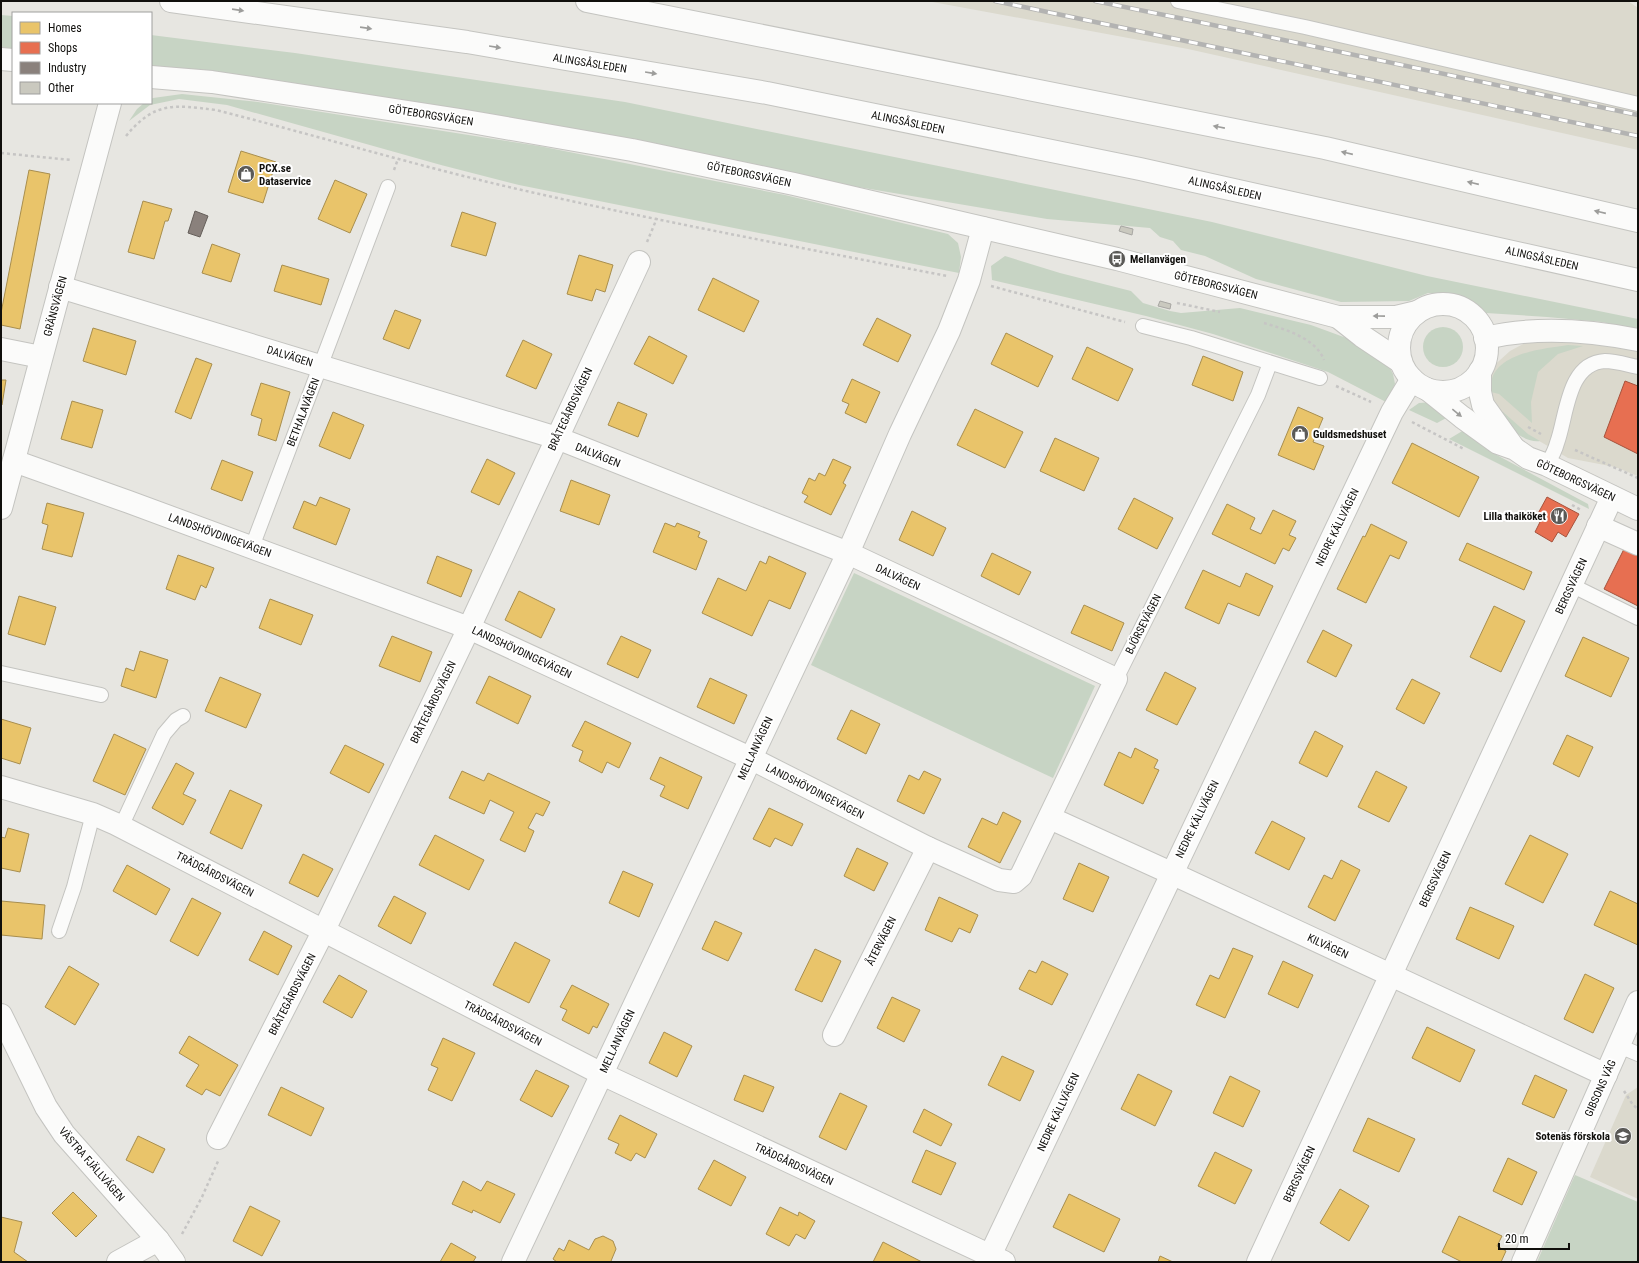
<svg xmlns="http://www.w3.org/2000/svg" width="1639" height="1263" font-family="'Roboto Condensed',sans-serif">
<rect width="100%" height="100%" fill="#e7e6e1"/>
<g fill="#dbd9cd">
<path d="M927,1h701l10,7v142l-450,-101z"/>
<path d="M1570,336l68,14v126l-23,-9 -47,-9 -76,-45 -3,-43 21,-19 19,-10z"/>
<path d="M1638,1087v112l-48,-22 36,-82z"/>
</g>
<g fill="#c7d4c4">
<path d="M1,15l12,1v33l-12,-2z"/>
<path d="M151,35l144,18 330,49 587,120 215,54 211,43v11l-36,-8 -55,-5 -61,-4 -33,-20h-25l-19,8 -68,1 -85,-23 -51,-23 -24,-6 -8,-9 -13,-4 -10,-9 -103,-9 -896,-152z"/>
<path d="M182,94l76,8 281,44 246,49 163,39 10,9 3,14 -2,16 -440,-88 -78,-20 -214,-60 -48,-6 -29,6 -21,16 8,-12 7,-6h7v-4l2,-1z"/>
<path d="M1005,256l55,17 71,18 12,12 27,8 11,2 59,-5 71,17 49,18 29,23 4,8 2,10 -9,18 -58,-30 -115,-38 -67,-18 -154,-36 -1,-14z"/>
<circle cx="1443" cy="347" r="20"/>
<path d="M1568,345l15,1 -25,8 -20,18 -7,30 1,21 -33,-29 -8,-2c-5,-38 50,-43 77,-47z"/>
<path d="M1433,402l17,14 -13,7 -28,-13 10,-7z"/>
<path d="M1503,412l25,22 12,7c-18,2 -30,-14 -43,-26z"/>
<path d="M1464,430l29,23 95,51 1,5 -140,-70z"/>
<path d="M854,573l241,113 -42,92 -242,-113z"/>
<path d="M1575,1175l63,27v60h-101z"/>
</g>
<g fill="#e9c46a" stroke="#a88e4e">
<path d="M241,151l35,11 -13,41 -35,-11z"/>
<path d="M29,170l21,4 -30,155 -19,-4v-12z"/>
<path d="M335,180l32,14 -17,39 -32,-14z"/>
<path d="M143,201l29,8 -4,12h-3l-11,38 -26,-7z"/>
<path d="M462,212l34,11 -10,33 -35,-10z"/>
<path d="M212,244l28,10 -9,28 -29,-9z"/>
<path d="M579,255l34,10 -8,27 -9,-3 -4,12 -25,-7z"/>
<path d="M282,265l47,14 -8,26 -47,-14z"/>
<path d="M713,278l46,23 -15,31 -46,-22z"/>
<path d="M395,310l26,10 -12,29 -26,-10z"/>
<path d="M877,318l34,17 -13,27 -35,-17z"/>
<path d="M93,328l43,13 -10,34 -43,-14z"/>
<path d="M1006,333l47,23 -15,31 -47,-23z"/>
<path d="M649,336l38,20 -14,28 -39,-20z"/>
<path d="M523,340l29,14 -16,35 -30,-13z"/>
<path d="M1087,347l46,22 -15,32 -46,-22z"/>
<path d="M1203,356l40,16 -10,29 -41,-16z"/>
<path d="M196,358l16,6 -21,55 -16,-7z"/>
<path d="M852,379l28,13 -14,31 -21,-10 4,-9 -7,-3z"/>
<path d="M1,380h5l-4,25h-1z"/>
<path d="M261,383l29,9 -14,49 -18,-6 4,-16 -11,-4z"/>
<path d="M72,401l31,9 -11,38 -31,-9z"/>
<path d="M618,402l29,12 -9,23 -30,-12z"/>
<path d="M1298,407l25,11 -10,24 11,4 -10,24 -36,-15z"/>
<path d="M975,409l48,23 -18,36 -48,-23z"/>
<path d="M333,412l31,13 -14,34 -31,-13z"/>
<path d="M1055,438l44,20 -15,33 -44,-20z"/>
<path d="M1412,443l67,34 -20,40 -67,-34z"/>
<path d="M487,459l28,14 -16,32 -28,-13z"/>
<path d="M833,459l18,8 -8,16 3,2 -15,30 -27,-13 4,-6 -6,-3 7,-15 6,3 4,-8 6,3z"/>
<path d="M222,460l31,12 -11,29 -31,-12z"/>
<path d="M571,480l39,15 -11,30 -39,-14z"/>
<path d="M320,497l30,12 -14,36 -43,-17 11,-27 12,5z"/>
<path d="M1134,498l39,20 -16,31 -39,-20z"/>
<path d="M47,503l37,10 -12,44 -30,-8 6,-24 -6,-2z"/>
<path d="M1227,504l28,14 -5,11 11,5 12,-24 23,11 -7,14 7,3 -7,13 -6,-3 -8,16 -63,-30z"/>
<path d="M912,511l34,17 -13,28 -34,-16z"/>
<path d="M665,523l10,4 2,-4 23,9 -2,5 9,4 -11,29 -43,-18z"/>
<path d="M1371,524l36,18 -8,17 -9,-4 -24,48 -29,-14 26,-53 2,1z"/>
<path d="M1467,543l65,29 -8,18 -65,-30z"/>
<path d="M992,553l39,19 -12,23 -38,-19z"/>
<path d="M178,555l36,13 -8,20 -5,-3 -6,15 -29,-11z"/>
<path d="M437,556l35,14 -11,27 -34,-14z"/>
<path d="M769,556l37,17 -16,36 -21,-9 -17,36 -50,-23 16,-35 28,13 14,-30 6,3z"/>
<path d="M1203,570l37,17 6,-14 27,13 -14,30 -31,-13 -9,21 -34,-16z"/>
<path d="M519,591l36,18 -14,29 -36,-18z"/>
<path d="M19,596l37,11 -11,38 -37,-11z"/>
<path d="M270,599l43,16 -12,30 -42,-17z"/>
<path d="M1084,605l40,18 -12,28 -41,-18z"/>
<path d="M1494,606l31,15 -24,51 -31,-15z"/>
<path d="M1323,630l29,15 -16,32 -29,-15z"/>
<path d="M392,636l40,16 -12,30 -41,-16z"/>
<path d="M621,636l30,14 -13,28 -31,-14z"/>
<path d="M1583,637l46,21 -18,39 -46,-21z"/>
<path d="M140,651l28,9 -12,38 -35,-12 5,-18 8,3z"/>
<path d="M1165,672l31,16 -19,37 -31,-15z"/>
<path d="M489,676l42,20 -13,28 -42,-21z"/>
<path d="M220,677l41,17 -15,34 -41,-17z"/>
<path d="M710,678l37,17 -13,29 -37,-17z"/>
<path d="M1412,679l28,14 -16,31 -28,-15z"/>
<path d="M851,710l29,14 -14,30 -29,-15z"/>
<path d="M1,719l30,9 -11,36 -19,-6z"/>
<path d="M585,721l46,22 -12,25 -12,-6 -5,11 -23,-12 4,-10 -11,-5z"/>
<path d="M1315,731l28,15 -16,31 -28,-14z"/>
<path d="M114,734l32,15 -21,46 -32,-14z"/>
<path d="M1567,735l26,12 -14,30 -26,-13z"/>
<path d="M345,745l39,19 -15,29 -39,-20z"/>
<path d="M1135,748l23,12 -4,8 5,2 -16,34 -39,-19 15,-33 12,6z"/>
<path d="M660,757l42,20 -14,32 -28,-13 5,-10 -15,-7z"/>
<path d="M176,763l18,10 -11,21 13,6 -13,25 -31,-17z"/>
<path d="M462,771l22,10 4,-8 62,29 -7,14 -7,-3 -8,15 6,3 -9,21 -25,-12 14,-28 -24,-12 -6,14 -35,-16z"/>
<path d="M924,771l17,8 -17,35 -27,-13 12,-26 10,5z"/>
<path d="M1376,771l31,16 -18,35 -31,-15z"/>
<path d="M230,790l32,15 -20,44 -32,-16z"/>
<path d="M769,808l34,16 -11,22 -17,-8 -5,9 -17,-8z"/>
<path d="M1003,812l18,9 -21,42 -32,-16 14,-29 15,7z"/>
<path d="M1272,821l33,17 -16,32 -34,-17z"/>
<path d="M8,828l21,6 -9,38 -19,-4v-31l4,1z"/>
<path d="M435,835l49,25 -15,30 -50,-25z"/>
<path d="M1530,835l38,19 -25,49 -38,-19z"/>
<path d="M857,848l31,15 -14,28 -30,-15z"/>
<path d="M303,854l30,15 -15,28 -29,-14z"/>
<path d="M1341,860l19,10 -25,51 -27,-14 16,-32 8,4z"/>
<path d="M1079,863l30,14 -16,35 -30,-13z"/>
<path d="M127,865l43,24 -14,26 -43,-24z"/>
<path d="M623,871l30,13 -14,33 -30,-14z"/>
<path d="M1610,891l28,13v41l-44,-20z"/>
<path d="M394,896l32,17 -15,31 -33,-18z"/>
<path d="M939,897l39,18 -8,18 -11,-5 -7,14 -27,-12z"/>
<path d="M192,898l29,15 -23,43 -28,-15z"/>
<path d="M1,901l44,4 -3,34 -41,-4z"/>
<path d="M1470,907l44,19 -15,33 -43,-20z"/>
<path d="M715,921l27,12 -14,28 -26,-12z"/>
<path d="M264,931l28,15 -14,29 -29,-15z"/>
<path d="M515,942l35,18 -21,43 -36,-18z"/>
<path d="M1233,948l20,8 -28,62 -29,-13 14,-30 9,4z"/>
<path d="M815,949l26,12 -19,41 -27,-12z"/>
<path d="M1042,961l26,13 -16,31 -33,-16 10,-19 7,3z"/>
<path d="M1283,961l30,14 -15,33 -30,-14z"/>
<path d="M69,966l30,18 -24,41 -30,-18z"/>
<path d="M1585,974l29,14 -21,45 -29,-14z"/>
<path d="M339,975l28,16 -15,27 -29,-16z"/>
<path d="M572,985l37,19 -12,24 -4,-2 -4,8 -27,-14 5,-10 -7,-3z"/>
<path d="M892,997l28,13 -16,32 -27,-14z"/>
<path d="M1427,1027l48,23 -15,32 -48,-24z"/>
<path d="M664,1032l28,14 -15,31 -28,-14z"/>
<path d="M189,1036l49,29 -18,31 -14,-7 -4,6 -16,-9 13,-21 -20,-12z"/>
<path d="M443,1038l32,15 -23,48 -24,-11 10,-22 -7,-3z"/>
<path d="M1002,1056l32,15 -14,30 -32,-16z"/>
<path d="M536,1070l33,16 -17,31 -32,-17z"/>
<path d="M1138,1074l34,17 -17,35 -34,-17z"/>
<path d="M744,1075l30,12 -11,25 -29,-12z"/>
<path d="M1535,1075l32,15 -13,28 -32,-14z"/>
<path d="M1230,1076l30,15 -17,36 -30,-14z"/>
<path d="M281,1087l43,21 -13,28 -43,-21z"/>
<path d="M840,1093l27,13 -21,44 -27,-13z"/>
<path d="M924,1109l28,15 -11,22 -28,-14z"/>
<path d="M620,1115l37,19 -12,24 -9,-5 -5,8 -16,-8 4,-9 -11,-5z"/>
<path d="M1368,1118l47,21 -16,33 -46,-21z"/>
<path d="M138,1136l27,13 -12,24 -27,-13z"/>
<path d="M926,1150l30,13 -15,32 -29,-13z"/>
<path d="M1215,1152l37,18 -17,34 -37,-18z"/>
<path d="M1508,1158l29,14 -15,33 -29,-14z"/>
<path d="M714,1160l32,17 -15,29 -33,-17z"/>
<path d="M463,1181l18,10 6,-10 28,13 -15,29 -27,-13 -1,3 -20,-9z"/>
<path d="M1340,1189l29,17 -20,35 -29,-18z"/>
<path d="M73,1192l24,24 -21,21 -24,-24z"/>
<path d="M1069,1194l51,25 -16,33 -51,-25z"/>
<path d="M250,1206l30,15 -18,35 -29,-15z"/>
<path d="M780,1207l18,9 1,-4 16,9 -10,18 -9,-5 -7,12 -23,-12z"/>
<path d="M1459,1216l43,20 -5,10 9,5 -5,11h-39l-20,-10z"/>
<path d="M1,1217l21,5 -8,30 14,10h-27z"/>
<path d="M603,1236l10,5 3,8 -5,12 2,1h-56l-4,-3 6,-11 5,3 5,-11 20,10 6,-11z"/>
<path d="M883,1242l39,20h-49z"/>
<path d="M451,1243l25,14 -3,5h-33z"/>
<path d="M1160,1256l13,6h-15z"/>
</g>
<g fill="#e76f51" stroke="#a6523c">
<path d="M1625,381l13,5v68l-34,-17z"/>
<path d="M1547,497l32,17 -13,23 -8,-5 -6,10 -17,-10 5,-10 -5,-3z"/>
<path d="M1624,549l14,7v50l-34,-17z"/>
</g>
<path fill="#8a817c" stroke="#655f5a" d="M195,211l13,5 -8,21 -12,-4z"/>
<g fill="#cac9bf" stroke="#a8a7a3">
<path d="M1121,226l12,3 -1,6 -13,-4z"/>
<path d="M1160,301l11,3 -1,5 -12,-3z"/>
</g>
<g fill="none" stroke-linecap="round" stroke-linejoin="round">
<defs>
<g id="lane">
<path d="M1178,1l127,26 333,77"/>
<path d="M1143,326l48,12 129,40"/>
<path d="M1547,465c4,-7 8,-14 10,-22 10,-27 10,-80 48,-82 10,0 23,4 33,6"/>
<path d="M252,547l136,-360"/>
<path d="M1571,585l67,33"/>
<path d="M1,673l100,22"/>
<path d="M1116,679l142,-284 12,-32"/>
<path d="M121,827l43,-93 12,-14 7,-4"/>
<path d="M59,931l15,-44 19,-73"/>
<path d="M1619,1046l19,8"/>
</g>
<g id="street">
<path d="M1485,338c51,-12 103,-8 153,2"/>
<path d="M1,349l40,8"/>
<path d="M14,461l115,41 340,126 281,130 178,90 71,32 15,2 7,-6 95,-197 -268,-126 -291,-115 -497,-151"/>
<path d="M1,508l109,-405"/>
<path d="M1598,526l40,18"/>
<path d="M1,787l92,27 23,10 486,250 402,188"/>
<path d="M1050,818l121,55 435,202"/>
<path d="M1,1015l45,92 18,27 94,106 16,22"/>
<path d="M834,1035l94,-187"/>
<path d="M218,1138l106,-208 145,-302 170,-366"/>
<path d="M118,1262l40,-22"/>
<path d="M513,1262l335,-709 52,-119 49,-103 20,-51 14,-52"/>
<path d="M987,1262l405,-850 20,-33"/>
<path d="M1258,1262l354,-765"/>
<path d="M1523,1262l115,-260"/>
</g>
<g id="secondary">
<path d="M1,59l12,1"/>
<path d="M151,77l61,5 248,38 172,30 162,34 323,75 221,58h58l21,-5"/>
<circle cx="1443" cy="348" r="44"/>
<path d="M1338,317l24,19 39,26"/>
<path d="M1480,371v21l3,13 30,42"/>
<path d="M1427,389l35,28 36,26 17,6 13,9 19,7 91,44"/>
</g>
<g id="highway">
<path d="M171,1l296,41 300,51 373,76 498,111"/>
<path d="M587,1l738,147 313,73"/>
</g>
</defs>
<use href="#lane" stroke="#c4c4c0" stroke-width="16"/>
<use href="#street" stroke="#c4c4c0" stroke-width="24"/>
<use href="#secondary" stroke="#c4c4c0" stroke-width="24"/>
<use href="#highway" stroke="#c4c4c0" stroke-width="24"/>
<g stroke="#c6c5c4" stroke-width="2.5" stroke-dasharray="3 3" stroke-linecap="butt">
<path d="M126,136c29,-35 48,-31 90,-26 110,28 218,61 328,85 134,30 269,55 403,81"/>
<path d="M1,153l70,7"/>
<path d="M394,170l4,-11"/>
<path d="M647,242l10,-24"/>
<path d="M991,286l134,36"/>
<path d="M1177,303l43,9"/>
<path d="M1264,323c20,6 52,15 60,37"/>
<path d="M1336,386l35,16"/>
<path d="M1412,422l52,27"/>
<path d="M1528,427l13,7"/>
<path d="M1575,450l63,28"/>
<path d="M1572,505l9,5"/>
<path d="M1624,1091l9,14 5,4"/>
<path d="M182,1234l20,-37 17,-38"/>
</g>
<use href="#lane" stroke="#fbfbfa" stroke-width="14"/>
<use href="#street" stroke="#fbfbfa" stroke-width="22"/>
<use href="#secondary" stroke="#fbfbfa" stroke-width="22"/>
<use href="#highway" stroke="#fbfbfa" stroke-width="22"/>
<defs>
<g id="rail">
<path d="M995,1l643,135"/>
<path d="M1095,1l99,20 444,94"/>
</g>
</defs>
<use href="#rail" stroke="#b3b3b2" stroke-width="4.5"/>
<use href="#rail" stroke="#fff" stroke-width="3" stroke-dasharray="9" stroke-linecap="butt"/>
</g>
<defs><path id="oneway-solid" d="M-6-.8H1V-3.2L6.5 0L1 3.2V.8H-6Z"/></defs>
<g fill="#9d9d9b">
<use href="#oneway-solid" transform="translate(238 10) rotate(8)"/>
<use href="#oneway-solid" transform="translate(366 28) rotate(8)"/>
<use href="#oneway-solid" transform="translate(495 47) rotate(9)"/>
<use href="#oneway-solid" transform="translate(651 73) rotate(9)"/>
<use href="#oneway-solid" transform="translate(1219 127) rotate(-169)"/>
<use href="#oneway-solid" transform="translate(1347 153) rotate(-167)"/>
<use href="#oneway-solid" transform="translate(1473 183) rotate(-167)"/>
<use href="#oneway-solid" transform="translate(1600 212) rotate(-167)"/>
<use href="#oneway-solid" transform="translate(1379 316) rotate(-179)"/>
<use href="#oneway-solid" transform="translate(1457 413) rotate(39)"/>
</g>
<defs>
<symbol id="shop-disc" viewBox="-11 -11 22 22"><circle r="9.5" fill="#5b5a57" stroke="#fff"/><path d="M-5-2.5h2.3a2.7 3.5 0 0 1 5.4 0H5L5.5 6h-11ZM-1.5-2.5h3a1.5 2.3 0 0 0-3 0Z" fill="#fff"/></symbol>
<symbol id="bus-disc" viewBox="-11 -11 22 22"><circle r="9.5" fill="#5b5a57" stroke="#fff"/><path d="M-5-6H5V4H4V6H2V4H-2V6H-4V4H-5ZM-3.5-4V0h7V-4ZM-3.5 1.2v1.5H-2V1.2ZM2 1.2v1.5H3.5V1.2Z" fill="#fff"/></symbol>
<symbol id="restaurant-disc" viewBox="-11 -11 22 22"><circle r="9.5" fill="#5b5a57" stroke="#fff"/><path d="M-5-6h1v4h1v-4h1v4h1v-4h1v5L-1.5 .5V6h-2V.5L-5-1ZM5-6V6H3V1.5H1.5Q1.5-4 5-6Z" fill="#fff"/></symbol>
<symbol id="school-disc" viewBox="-11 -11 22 22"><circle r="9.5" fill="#5b5a57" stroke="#fff"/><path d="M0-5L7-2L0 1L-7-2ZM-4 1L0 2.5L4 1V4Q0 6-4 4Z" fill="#fff"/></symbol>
</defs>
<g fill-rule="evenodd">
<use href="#shop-disc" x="236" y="164" width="20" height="20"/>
<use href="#bus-disc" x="1107" y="249" width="20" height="20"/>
<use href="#shop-disc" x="1290" y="424" width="20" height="20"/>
<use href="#restaurant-disc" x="1549" y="506" width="20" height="20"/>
<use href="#school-disc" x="1613" y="1126" width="20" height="20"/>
</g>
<g text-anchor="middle" stroke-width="4" stroke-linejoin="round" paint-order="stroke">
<g font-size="11" fill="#100f0c" stroke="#fff">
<text transform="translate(590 63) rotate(9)" y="4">ALINGSÅSLEDEN</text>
<text transform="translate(431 115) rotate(9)" y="4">GÖTEBORGSVÄGEN</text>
<text transform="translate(908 122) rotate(12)" y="4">ALINGSÅSLEDEN</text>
<text transform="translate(749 174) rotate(12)" y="4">GÖTEBORGSVÄGEN</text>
<text transform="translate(1225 188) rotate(13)" y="4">ALINGSÅSLEDEN</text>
<text transform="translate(1542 258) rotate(13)" y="4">ALINGSÅSLEDEN</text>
<text transform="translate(1216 285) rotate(14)" y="4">GÖTEBORGSVÄGEN</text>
<text transform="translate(55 306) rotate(-75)" y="4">GRÄNSVÄGEN</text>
<text transform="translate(290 356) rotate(17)" y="4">DALVÄGEN</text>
<text transform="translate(570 409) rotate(-65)" y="4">BRÅTEGÅRDSVÄGEN</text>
<text transform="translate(303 412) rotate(-69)" y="4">BETHALAVÄGEN</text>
<text transform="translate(598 455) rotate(22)" y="4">DALVÄGEN</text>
<text transform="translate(1576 480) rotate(25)" y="4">GÖTEBORGSVÄGEN</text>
<text transform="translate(1337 527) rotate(-64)" y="4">NEDRE KÄLLVÄGEN</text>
<text transform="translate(220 535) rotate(20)" y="4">LANDSHÖVDINGEVÄGEN</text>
<text transform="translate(898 577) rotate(25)" y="4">DALVÄGEN</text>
<text transform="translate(1571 586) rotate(-65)" y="4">BERGSVÄGEN</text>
<text transform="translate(1143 624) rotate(-63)" y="4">BJÖRSEVÄGEN</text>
<text transform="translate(522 652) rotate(25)" y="4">LANDSHÖVDINGEVÄGEN</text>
<text transform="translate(433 702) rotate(-64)" y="4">BRÅTEGÅRDSVÄGEN</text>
<text transform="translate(755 748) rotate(-65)" y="4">MELLANVÄGEN</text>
<text transform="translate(815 791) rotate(27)" y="4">LANDSHÖVDINGEVÄGEN</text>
<text transform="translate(1197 819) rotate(-64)" y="4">NEDRE KÄLLVÄGEN</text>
<text transform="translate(215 874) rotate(27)" y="4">TRÄDGÅRDSVÄGEN</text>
<text transform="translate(1435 879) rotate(-65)" y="4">BERGSVÄGEN</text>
<text transform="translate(881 941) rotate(-63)" y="4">ÅTERVÄGEN</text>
<text transform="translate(1328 946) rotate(25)" y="4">KILVÄGEN</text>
<text transform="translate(292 994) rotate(-63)" y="4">BRÅTEGÅRDSVÄGEN</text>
<text transform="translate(503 1023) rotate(27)" y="4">TRÄDGÅRDSVÄGEN</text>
<text transform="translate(617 1041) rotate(-65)" y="4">MELLANVÄGEN</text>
<text transform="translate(1600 1088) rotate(-66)" y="4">GIBSONS VÄG</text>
<text transform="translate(1058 1112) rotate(-65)" y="4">NEDRE KÄLLVÄGEN</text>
<text transform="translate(92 1164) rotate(49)" y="4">VÄSTRA FJÄLLVÄGEN</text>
<text transform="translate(794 1164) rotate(25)" y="4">TRÄDGÅRDSVÄGEN</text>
<text transform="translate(1299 1174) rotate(-65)" y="4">BERGSVÄGEN</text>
</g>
<g font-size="11" font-weight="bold" fill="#100f0c" stroke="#fff" text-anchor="start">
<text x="259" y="172">PCX.se<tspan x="259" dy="13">Dataservice</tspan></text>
<text x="1130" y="263">Mellanvägen</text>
<text x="1313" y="438">Guldsmedshuset</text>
<text x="1546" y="520" text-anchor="end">Lilla thaiköket</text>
<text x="1610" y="1140" text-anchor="end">Sotenäs förskola</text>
</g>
</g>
<rect width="1639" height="1263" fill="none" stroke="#100f0c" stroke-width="4"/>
<rect x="12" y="12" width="140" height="92" fill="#ffffff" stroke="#9f9f9e"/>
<rect x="20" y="22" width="20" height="12" fill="#e9c46a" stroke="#9f9f9e"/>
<text x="48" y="32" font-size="12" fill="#100f0c">Homes</text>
<rect x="20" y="42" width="20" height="12" fill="#e76f51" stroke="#9f9f9e"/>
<text x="48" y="52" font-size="12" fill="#100f0c">Shops</text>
<rect x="20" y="62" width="20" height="12" fill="#8a817c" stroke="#9f9f9e"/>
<text x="48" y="72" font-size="12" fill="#100f0c">Industry</text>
<rect x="20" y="82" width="20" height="12" fill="#cac9bf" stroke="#9f9f9e"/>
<text x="48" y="92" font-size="12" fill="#100f0c">Other</text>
<path d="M1499 1243v6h70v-6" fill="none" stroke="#100f0c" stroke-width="2"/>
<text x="1505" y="1243" font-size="12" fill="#100f0c" stroke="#ffffff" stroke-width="3" paint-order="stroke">20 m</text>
</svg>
